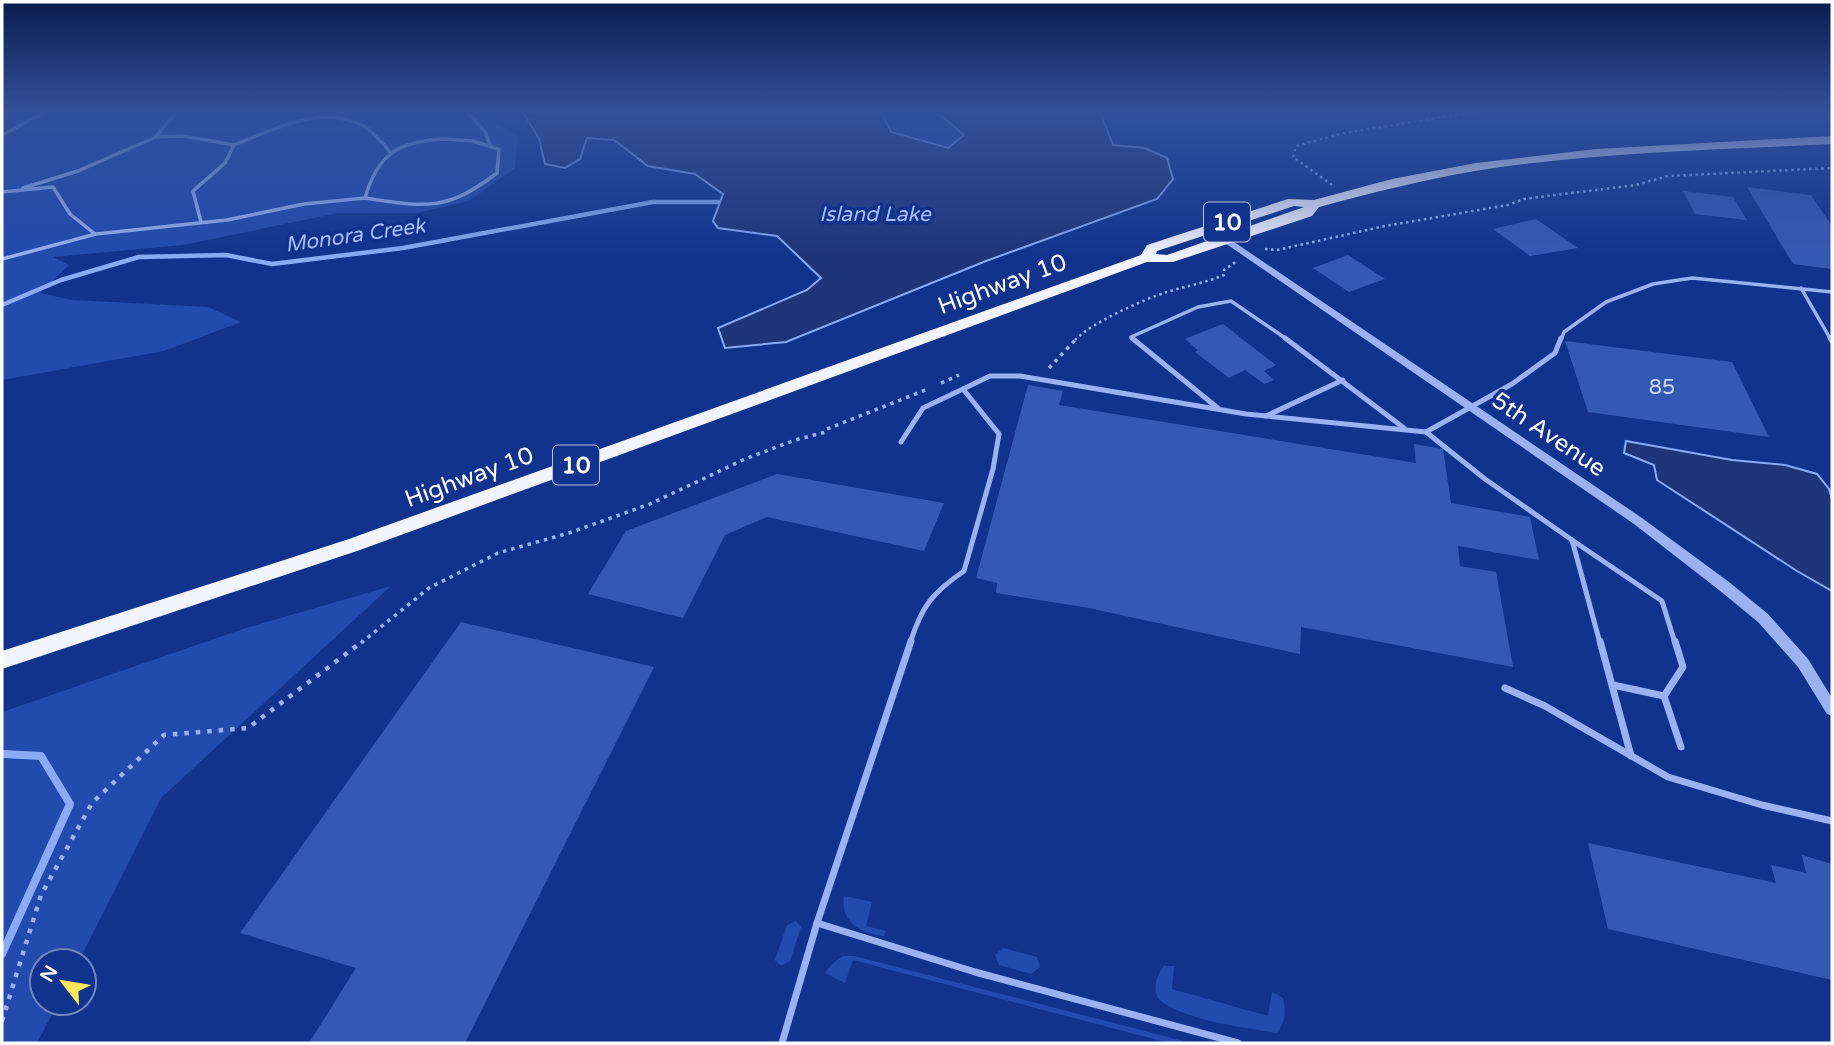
<svg xmlns="http://www.w3.org/2000/svg" width="1834" height="1045" font-family="'Varela Round',sans-serif">
<rect width="100%" height="100%" fill="#11338d"/>
<g fill="#224bad">
<path d="M2,112h492l1,10 23,15 -3,31 -46,33 -52,12h-79l-155,32 -130,12 16,8 -29,28 33,7 135,7 33,15 -77,29 -162,29z"/>
<path d="M881,112h56l27,23 -16,13 -57,-16z"/>
<path d="M391,586l-230,212 -82,163h-37v42h16l-21,40h-35v-331l241,-83z"/>
<path d="M844,896l28,6 -6,24 20,5 -2,5c-23,-2 -44,-14 -40,-40z"/>
<path d="M796,921l5,6 -11,34 -9,5 -6,-6 12,-35z"/>
<path d="M1003,948l34,9 3,10 -9,7 -32,-9 -4,-10z"/>
<path d="M842,956h12l337,87h-22l-316,-83 -8,23 -20,-10 6,-8z"/>
<path d="M1164,966h10l-2,23 96,27 4,-24 11,6c3,14 3,23 -6,35 -32,-5 -85,-12 -112,-29 -15,-9 -10,-26 -1,-38z"/>
</g>
<g fill="#1d367a" stroke="#8aabf6" stroke-width="2">
<path d="M523,112h358l10,20 57,16 16,-13 -27,-23h163l13,33 32,3 22,10 6,21 -16,20 -171,62 -200,81 -61,6 -7,-20 89,-38 14,-12 -44,-42 -59,-8 -5,-7 10,-27 -28,-20 -47,-8 -34,-26 -27,-2 -7,21 -15,9 -20,-4 -6,-25z"/>
<path d="M1626,441l106,19 53,5 32,9 12,15 3,10v92l-35,-20 -140,-91 -3,-15 -30,-12z"/>
</g>
<g fill="none" stroke-linecap="round" stroke-linejoin="round">
<path stroke="#8aabf6" stroke-width="4.5" d="M2,305l59,-25 78,-23 87,-2 46,9 131,-16 250,-46h65"/>
<path stroke="#8aabf6" stroke-width="8" d="M2,754l39,2 29,48 -68,150"/>
</g>
<g fill="#3459b5">
<path d="M1747,187l64,8 21,31v43l-39,-5z"/>
<path d="M1683,191l50,6 14,23 -52,-6z"/>
<path d="M1536,219l42,29 -48,8 -37,-27z"/>
<path d="M1348,255l37,24 -36,13 -36,-24z"/>
<path d="M1223,324l53,41 -12,6 10,9 -10,4 -19,-14 -16,8 -34,-26 3,-2 -13,-11z"/>
<path d="M1565,341l167,21 37,75 -181,-25z"/>
<path d="M1028,385l35,6 -4,14 357,58 -2,-19 29,5 8,54 79,14 9,43 -81,-14 2,20 36,6 17,95 -212,-40 -1,27 -211,-46 -93,-15 1,-10 -21,-5z"/>
<path d="M777,474l167,29 -20,48 -157,-34 -42,18 -42,83 -95,-24 38,-63z"/>
<path d="M461,622l193,45 -189,376h-156l47,-75 -116,-35z"/>
<path d="M1588,843l188,40 -5,-18 35,8 -4,-18 30,9v116l-224,-51z"/>
</g>
<g fill="none" stroke-linecap="round" stroke-linejoin="round">
<g stroke="#99b3f2" stroke-width="2.5" stroke-dasharray="2.5 3.5" stroke-linecap="butt">
<path d="M1332,185l-39,-28 3,-11 48,-13 131,-21"/>
<path d="M1265,249l12,1 108,-24 123,-21 16,-6 112,-14 32,-9 164,-8"/>
<path d="M1075,340c16,-17 69,-41 92,-48 19,-6 38,-9 57,-17v-5l13,-9"/>
</g>
<g stroke="#99b3f2" stroke-width="3.5" stroke-dasharray="3.5 5" stroke-linecap="butt">
<path d="M1049,368l28,-30"/>
<path d="M941,383l18,-8"/>
<path d="M361,643l68,-55 69,-35 71,-20 81,-29 95,-45 50,-19 31,-8 1,-3 101,-40"/>
</g>
<path stroke="#99b3f2" stroke-width="4.5" stroke-dasharray="4.5 7" stroke-linecap="butt" d="M2,1021l39,-126 51,-92 72,-68 84,-7 115,-87"/>
<g stroke="#99b3f2" stroke-width="3.5">
<path d="M176,112l-20,25 27,-1 51,9"/>
<path d="M468,112l17,20 5,13"/>
<path d="M2,135l43,-23"/>
<path d="M445,139l28,2 26,8 -2,24c-51,39 -72,34 -132,25 13,-45 34,-57 80,-59z"/>
<path d="M23,188l55,-17 78,-34"/>
<path d="M2,192l51,-5 17,27 25,20"/>
<path d="M201,222l-8,-31 32,-28 9,-18c38,-15 87,-41 128,-20 11,6 20,17 28,27"/>
<path d="M2,259l94,-25 131,-14 77,-16 61,-6"/>
<path d="M1801,288l30,52"/>
<path d="M1135,340l-4,-3 67,-30 33,-6 57,39"/>
<path d="M1561,340l3,-8 42,-30 47,-18 39,-6 140,14"/>
</g>
<g stroke="#99b3f2" stroke-width="5">
<path d="M1132,338l87,71"/>
<path d="M1285,338l119,90"/>
<path d="M1830,338l2,3"/>
<path d="M1266,416l77,-36"/>
<path d="M1426,432l59,47 87,61"/>
<path d="M901,442l22,-34 40,-19"/>
<path d="M910,643c12,-37 22,-50 54,-72l29,-102 6,-35 -36,-45 27,-13h30l226,38 180,18 86,-48 43,-31 6,-15"/>
<path d="M1600,643l-28,-103 90,61 13,42"/>
</g>
<g stroke="#99b3f2" stroke-width="7">
<path d="M1600,641l31,115"/>
<path d="M1675,641l8,26 -19,29 17,51"/>
<path d="M1613,685l51,11"/>
<path d="M1505,688l40,18 123,71 94,28 70,16"/>
<path d="M817,923l158,49 263,71"/>
<path d="M782,1043l35,-120 94,-282"/>
</g>
<path fill="#99b3f2" fill-rule="evenodd" d="M1209,225l433,293 87,64 39,32 40,45 24,39v18l-5,-2 -29,-47 -40,-45 -39,-32 -85,-66 -428,-294 -1,-2z"/>
<path fill="#f2f4ff" fill-rule="evenodd" d="M1832,136v8c-119,6 -239,8 -357,27 -53,9 -104,22 -156,36l-7,9 -139,46h-26l-787,288 -358,119v-18l344,-111 795,-285 6,-10 141,-46 26,1 78,-21 84,-16 120,-14zM1294,206l10,1 -137,48 -11,-1 1,-3z"/>
</g>
<linearGradient id="sky" x2="0" y2="1"><stop stop-color="#091c4e"/><stop offset="0.43" stop-color="#32509a"/><stop offset="1" stop-color="#32509a" stop-opacity="0"/></linearGradient>
<rect width="1834" height="258" fill="url(#sky)"/>
<g text-anchor="middle" stroke-width="7" stroke-linejoin="round" paint-order="stroke">
<g font-size="21" font-style="italic" fill="#a5bef9" stroke="#11338d">
<text x="875" y="221">Island Lake</text>
<text transform="translate(355 235) rotate(-8)" y="7">Monora Creek</text>
</g>
<g font-size="21" fill="#ccd6ec">
<text x="1662" y="394">85</text>
</g>
<g fill="#11338d" stroke="#b8c2dd" stroke-width="2">
<rect x="1204" y="202.5" width="46" height="39" rx="5"/>
<rect x="553" y="445.5" width="46" height="39" rx="5"/>
</g>
<g font-size="23" font-weight="bold" fill="#fff">
<text x="1227" y="230">10</text>
<text x="576" y="473">10</text>
</g>
<g font-size="24" fill="#fff" stroke="#11338d">
<text transform="translate(1002 284) rotate(-20)" y="8">Highway 10</text>
<text transform="translate(1549 434) rotate(34)" y="8">5th Avenue</text>
<text transform="translate(469 477) rotate(-20)" y="8">Highway 10</text>
</g>
</g>
<rect width="1834" height="1045" fill="none" stroke="#ffffff" stroke-width="7"/>
<g transform="translate(63 982) rotate(301)"><circle r="33" fill="#11338d" stroke="#7085bb" stroke-width="2"/>
<path d="M0-5L12 26L0 18L-12 26Z" fill="#ffe95a"/>
<text y="-10" font-size="19" font-weight="bold" text-anchor="middle" fill="#ffffff">N</text>
</g>
</svg>
